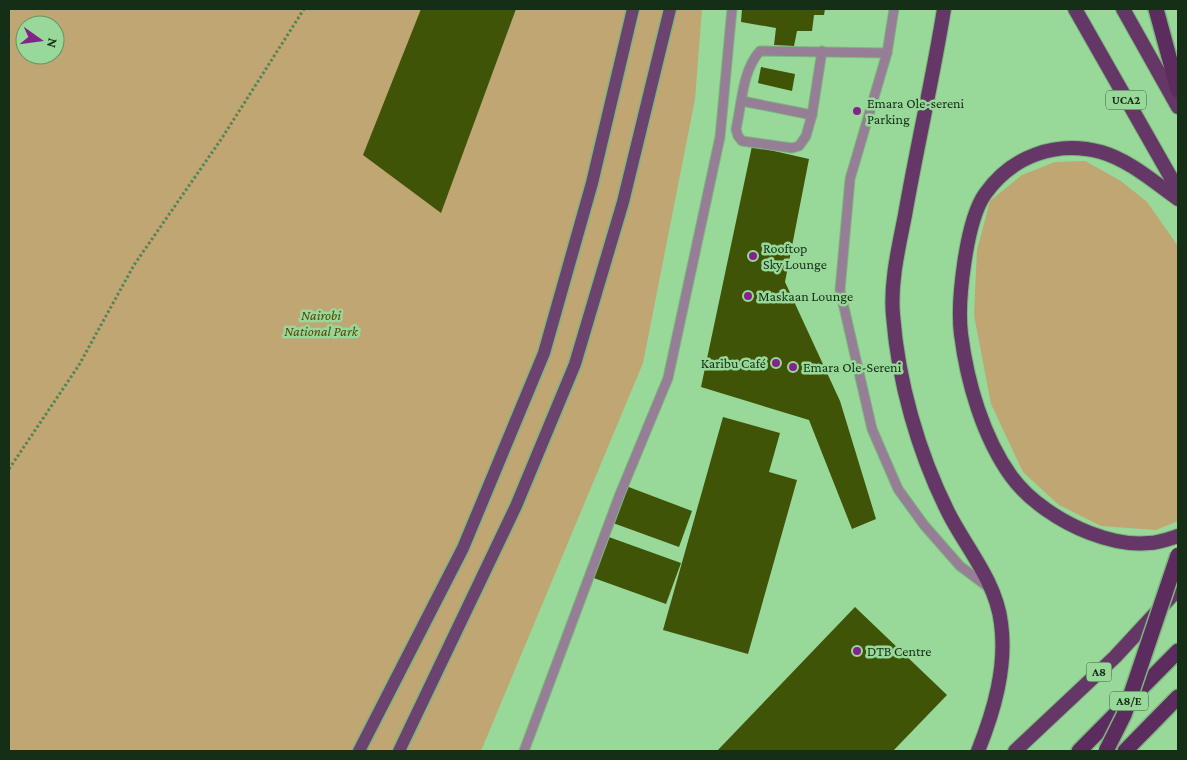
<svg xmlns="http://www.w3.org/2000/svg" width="1187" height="760" font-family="'Crimson Pro',serif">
<rect width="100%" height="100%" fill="#98d899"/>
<g fill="#bfa672" fill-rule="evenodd">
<path d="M9,9h693l-7,90 -52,264 -162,388h-472zM25,25h30v30h-30z"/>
<path d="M1085,161l36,20 26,21 31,44v275l-22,9 -55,-4 -42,-21 -36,-33 -32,-68 -17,-89 3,-65 13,-49 32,-26 33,-13z"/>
</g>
<g fill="#3f5407">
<path d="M421,9h95l-75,204 -78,-58z"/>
<path d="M742,9h83l-1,6h-10l-2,16h-15l-3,15 -20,-1 2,-17 -35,-6z"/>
<path d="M761,67l34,7 -3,17 -34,-8z"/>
<path d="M752,146l57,13 -24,123 55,119 36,118 -24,10 -43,-109 -108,-33z"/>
<path d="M723,417l57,16 -11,39 28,8 -49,174 -85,-24z"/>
<path d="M626,486l66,25 -13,36 -66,-24z"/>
<path d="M606,536l75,27 -15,41 -75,-27z"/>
<path d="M855,607l92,88 -54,56h-176z"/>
</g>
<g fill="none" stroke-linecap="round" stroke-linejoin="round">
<defs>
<g id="service">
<path d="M894,9l-7,44 -37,126 -10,111 32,139 26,60 26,36 36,41 28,21"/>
<path d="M742,101l70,14 10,-64"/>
<path d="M812,115l-6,21 -7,10 -7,2 -50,-7 -4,-5 -2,-7c6,-26 6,-58 24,-78l127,2"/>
<path d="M524,751l96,-257 48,-116 52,-241 12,-128"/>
</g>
<g id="primary">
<path d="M359,751l104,-203 81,-195 48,-170 41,-174"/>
<path d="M399,751l117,-245 59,-142 48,-162 47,-193"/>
</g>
<g id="trunk">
<path d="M944,9c-11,69 -27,137 -39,206 -6,31 -15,67 -12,100 5,66 25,137 55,197 18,36 48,69 53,111 6,44 -7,88 -23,128"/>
<path d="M1075,9l103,181"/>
<path d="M1123,9l55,98"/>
<path d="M1178,199c-24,-17 -49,-39 -77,-47 -45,-12 -89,4 -116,42 -19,27 -28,108 -24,140 6,48 22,103 50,142 18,25 50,46 79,57 18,7 39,12 59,10 9,0 20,-4 29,-7"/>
<path d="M1015,751l100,-94 63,-68"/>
</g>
<g id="motorway">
<path d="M1156,9l22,81"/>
<path d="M1079,751l99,-100"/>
<path d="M1125,751l53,-54"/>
</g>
</defs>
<use href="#service" stroke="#7eb67f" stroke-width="11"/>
<use href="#primary" stroke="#7eb67f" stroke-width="15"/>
<use href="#trunk" stroke="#7eb67f" stroke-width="16"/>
<use href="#motorway" stroke="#7eb67f" stroke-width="18"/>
<path stroke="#568358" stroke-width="3" stroke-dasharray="2.5 2.5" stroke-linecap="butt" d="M9,469l70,-104 55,-100 88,-127 82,-129"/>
<use href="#service" stroke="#957e96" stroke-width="9"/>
<use href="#primary" stroke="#6c426e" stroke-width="12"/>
<use href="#trunk" stroke="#643766" stroke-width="14"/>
<use href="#motorway" stroke="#5c2c5f" stroke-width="15"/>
<defs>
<path id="motorway-bridge" d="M1106,751l18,-36 54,-160"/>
</defs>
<use href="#motorway-bridge" stroke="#7eb67f" stroke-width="18" stroke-linecap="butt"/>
<use href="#motorway-bridge" stroke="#5c2c5f" stroke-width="15"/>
</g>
<g fill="#85238c" stroke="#98d899" stroke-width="2">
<circle cx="857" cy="111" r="5"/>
<circle cx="753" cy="256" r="5"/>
<circle cx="748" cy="296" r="5"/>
<circle cx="776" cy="363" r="5"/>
<circle cx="793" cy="367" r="5"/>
<circle cx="857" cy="651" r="5"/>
</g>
<g text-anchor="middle" stroke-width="5" stroke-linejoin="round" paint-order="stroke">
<g fill="#98d899" stroke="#3c623e" stroke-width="1">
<rect x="1106" y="90.5" width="40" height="19" rx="4"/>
<rect x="1086.5" y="662.5" width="25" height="19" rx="4"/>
<rect x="1110" y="691.5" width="38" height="19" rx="4"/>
</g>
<g font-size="12" font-weight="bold" fill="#152f17">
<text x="1126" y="104">UCA2</text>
<text x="1099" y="676">A8</text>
<text x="1129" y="705">A8/E</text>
</g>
<g font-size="14" fill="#152f17" stroke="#98d899" text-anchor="start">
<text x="867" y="108">Emara Ole-sereni<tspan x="867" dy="16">Parking</tspan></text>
<text x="763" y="253">Rooftop<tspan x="763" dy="16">Sky Lounge</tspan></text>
<text x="758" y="301">Maskaan Lounge</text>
<text x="766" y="368" text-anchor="end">Karibu Café</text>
<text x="803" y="372">Emara Ole-Sereni</text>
<text x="867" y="656">DTB Centre</text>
</g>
<g font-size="14" font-style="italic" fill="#5a4306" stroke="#98d899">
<text x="321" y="320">Nairobi<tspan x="321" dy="16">National Park</tspan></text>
</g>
</g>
<rect width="1187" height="760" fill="none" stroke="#152f17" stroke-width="20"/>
<g transform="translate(40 40) rotate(104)"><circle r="24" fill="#98d899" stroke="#649465"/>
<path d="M0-4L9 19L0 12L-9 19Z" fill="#85238c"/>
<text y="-8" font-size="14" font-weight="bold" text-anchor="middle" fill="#152f17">N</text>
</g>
</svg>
